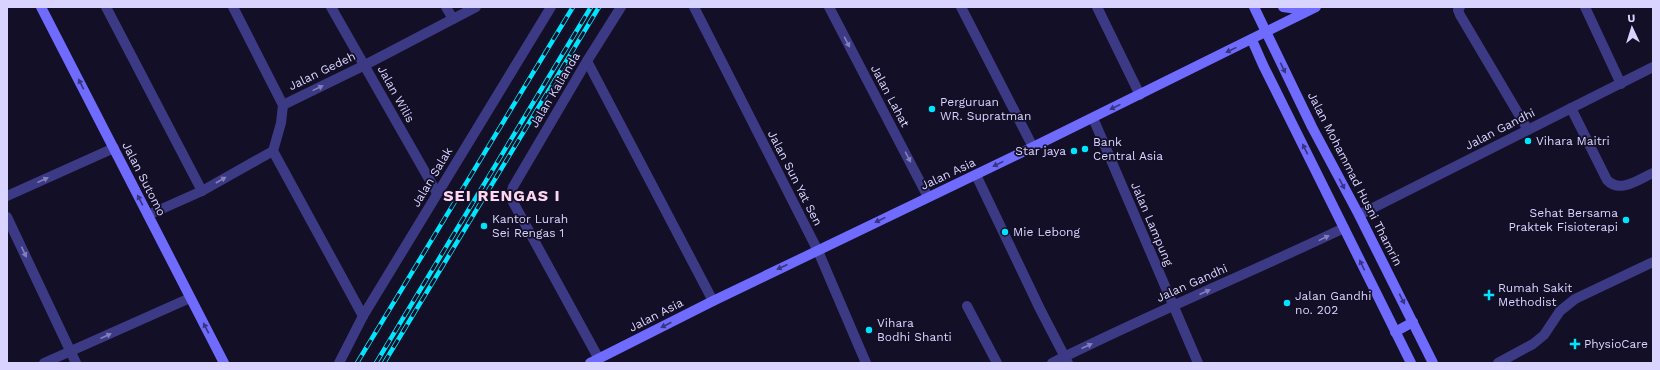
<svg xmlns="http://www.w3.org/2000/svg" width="1660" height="370" font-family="'Work Sans',sans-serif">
<rect width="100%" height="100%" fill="#130f26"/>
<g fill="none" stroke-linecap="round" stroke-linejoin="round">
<g stroke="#3d3a85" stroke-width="10">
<path d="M106,7l96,184"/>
<path d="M233,7l50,98"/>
<path d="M331,7l106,186"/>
<path d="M446,7l7,12"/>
<path d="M694,7l124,244 48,112"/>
<path d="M829,7l99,190"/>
<path d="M961,7l72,140"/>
<path d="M1097,7l43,88"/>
<path d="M1460,7l-2,3 2,5 68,115"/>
<path d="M1585,7l36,77"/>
<path d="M587,61l126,240"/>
<path d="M283,105l82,-40 111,-58"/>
<path d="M1571,108l36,72c13,14 32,-1 46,-7"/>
<path d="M1093,118l105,245"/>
<path d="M273,151l90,165"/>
<path d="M976,175l64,134 28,54"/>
<path d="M7,196l107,-48"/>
<path d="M148,215l54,-24 71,-40 8,-28 2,-18"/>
<path d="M1359,215l294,-148"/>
<path d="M7,217l69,146"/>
<path d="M967,306l30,57"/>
<path d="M599,359l-86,-157 -2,-8 2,-7 74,-126 34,-54"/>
<path d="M44,363l146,-65"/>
<path d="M339,363l24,-47 188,-309"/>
<path d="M1052,363c96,-48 195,-89 292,-135"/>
<path d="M1498,363l35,-19 11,-9 16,-24 15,-12 78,-37"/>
</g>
<g stroke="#6f6bff" stroke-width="10">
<path d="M41,7l183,356"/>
<path d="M1254,7l58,120 47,88 74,148"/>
<path d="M1283,7l14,2 14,-1"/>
<path d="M1252,40l11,25 148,298"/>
<path d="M1395,332l18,-10"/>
<path d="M590,363l123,-62 320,-154 283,-140"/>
</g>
<defs>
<g id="rail">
<path d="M357,363l216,-356"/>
<path d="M376,363l215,-356"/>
<path d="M384,363l215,-356"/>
</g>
</defs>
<use href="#rail" stroke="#00e5ff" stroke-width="4.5"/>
<use href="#rail" stroke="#130f26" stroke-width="3" stroke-dasharray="9" stroke-linecap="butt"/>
</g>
<defs><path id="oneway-solid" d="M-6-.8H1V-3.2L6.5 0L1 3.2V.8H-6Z"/></defs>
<g fill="#837fbc">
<use href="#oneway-solid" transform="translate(847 42) rotate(62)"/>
<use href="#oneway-solid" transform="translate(318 88) rotate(-26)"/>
<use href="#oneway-solid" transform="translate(908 157) rotate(62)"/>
<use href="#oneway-solid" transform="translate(43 180) rotate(-24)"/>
<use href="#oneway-solid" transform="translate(221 180) rotate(-30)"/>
<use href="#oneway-solid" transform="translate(1324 238) rotate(-26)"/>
<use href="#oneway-solid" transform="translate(24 252) rotate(65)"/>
<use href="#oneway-solid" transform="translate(1205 292) rotate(-24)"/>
<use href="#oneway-solid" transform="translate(106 336) rotate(-24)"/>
<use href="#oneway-solid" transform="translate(1087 346) rotate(-25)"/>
</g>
<g fill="#38347d">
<use href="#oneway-solid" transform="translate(1231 50) rotate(154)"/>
<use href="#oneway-solid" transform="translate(1283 68) rotate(64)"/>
<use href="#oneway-solid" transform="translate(81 84) rotate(-117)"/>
<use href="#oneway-solid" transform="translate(1115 107) rotate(154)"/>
<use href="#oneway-solid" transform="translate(1305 149) rotate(-116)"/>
<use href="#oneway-solid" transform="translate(998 164) rotate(154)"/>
<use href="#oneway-solid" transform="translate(1342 184) rotate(62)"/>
<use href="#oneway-solid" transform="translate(140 200) rotate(-117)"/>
<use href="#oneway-solid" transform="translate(880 220) rotate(154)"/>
<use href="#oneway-solid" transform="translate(1362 265) rotate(-116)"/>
<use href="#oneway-solid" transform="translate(782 267) rotate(155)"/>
<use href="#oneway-solid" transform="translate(1402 299) rotate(63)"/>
<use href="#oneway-solid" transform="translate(666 325) rotate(153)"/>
<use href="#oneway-solid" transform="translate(206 328) rotate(-117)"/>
</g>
<g fill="#00e5ff" stroke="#130f26" stroke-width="1.5">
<circle cx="932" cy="109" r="4"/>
<circle cx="1528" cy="141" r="4"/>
<circle cx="1085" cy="149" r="4"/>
<circle cx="1074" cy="151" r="4"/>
<circle cx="1626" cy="220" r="4"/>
<circle cx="484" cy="226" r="4"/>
<circle cx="1005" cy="232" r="4"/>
<path d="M1487 289h4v4h4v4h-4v4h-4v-4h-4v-4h4z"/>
<circle cx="1287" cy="303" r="4"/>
<circle cx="869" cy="330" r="4"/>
<path d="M1573 338h4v4h4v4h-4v4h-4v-4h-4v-4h4z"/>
</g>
<g text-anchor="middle" stroke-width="3.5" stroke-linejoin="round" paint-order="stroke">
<g font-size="12" fill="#d9d4ff" stroke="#130f26">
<text transform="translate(322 71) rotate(-26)" y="4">Jalan Gedeh</text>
<text transform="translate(555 90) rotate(-59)" y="4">Jalan Kalianda</text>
<text transform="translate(396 94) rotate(61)" y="4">Jalan Wilis</text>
<text transform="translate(890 96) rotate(62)" y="4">Jalan Lahat</text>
<text transform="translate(1500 129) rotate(-27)" y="4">Jalan Gandhi</text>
<text transform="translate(948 174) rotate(-25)" y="4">Jalan Asia</text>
<text transform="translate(432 177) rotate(-59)" y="4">Jalan Salak</text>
<text transform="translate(795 178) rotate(63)" y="4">Jalan Sun Yat Sen</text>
<text transform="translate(144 179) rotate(63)" y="4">Jalan Sutomo</text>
<text transform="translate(1355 179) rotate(63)" y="4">Jalan Mohammad Husni Thamrin</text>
<text transform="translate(1152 224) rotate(67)" y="4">Jalan Lampung</text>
<text transform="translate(1192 283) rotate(-24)" y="4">Jalan Gandhi</text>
<text transform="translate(656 315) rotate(-27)" y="4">Jalan Asia</text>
</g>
<g font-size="12" fill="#d9d4ff" stroke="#130f26" text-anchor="start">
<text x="940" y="106">Perguruan<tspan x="940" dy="14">WR. Supratman</tspan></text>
<text x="1536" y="145">Vihara Maitri</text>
<text x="1093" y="146">Bank<tspan x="1093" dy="14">Central Asia</tspan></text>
<text x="1066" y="155" text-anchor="end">Star jaya</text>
<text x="1618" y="217" text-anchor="end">Sehat Bersama<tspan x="1618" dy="14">Praktek Fisioterapi</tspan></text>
<text x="492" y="223">Kantor Lurah<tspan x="492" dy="14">Sei Rengas 1</tspan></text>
<text x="1013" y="236">Mie Lebong</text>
<text x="1498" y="292">Rumah Sakit<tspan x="1498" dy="14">Methodist</tspan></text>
<text x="1295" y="300">Jalan Gandhi<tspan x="1295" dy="14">no. 202</tspan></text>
<text x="877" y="327">Vihara<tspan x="877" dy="14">Bodhi Shanti</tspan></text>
<text x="1584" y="348">PhysioCare</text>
</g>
<g font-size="16" font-weight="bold" letter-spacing="1" fill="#ffd6f0" stroke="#130f26">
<text x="502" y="201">SEI RENGAS I</text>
</g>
</g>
<rect width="1660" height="370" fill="none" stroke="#d9d4ff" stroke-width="16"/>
<g transform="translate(1632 28) rotate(356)" stroke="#130f26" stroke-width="3" paint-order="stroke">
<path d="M0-3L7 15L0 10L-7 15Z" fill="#d9d4ff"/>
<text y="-6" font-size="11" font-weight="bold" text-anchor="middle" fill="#d9d4ff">U</text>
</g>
</svg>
